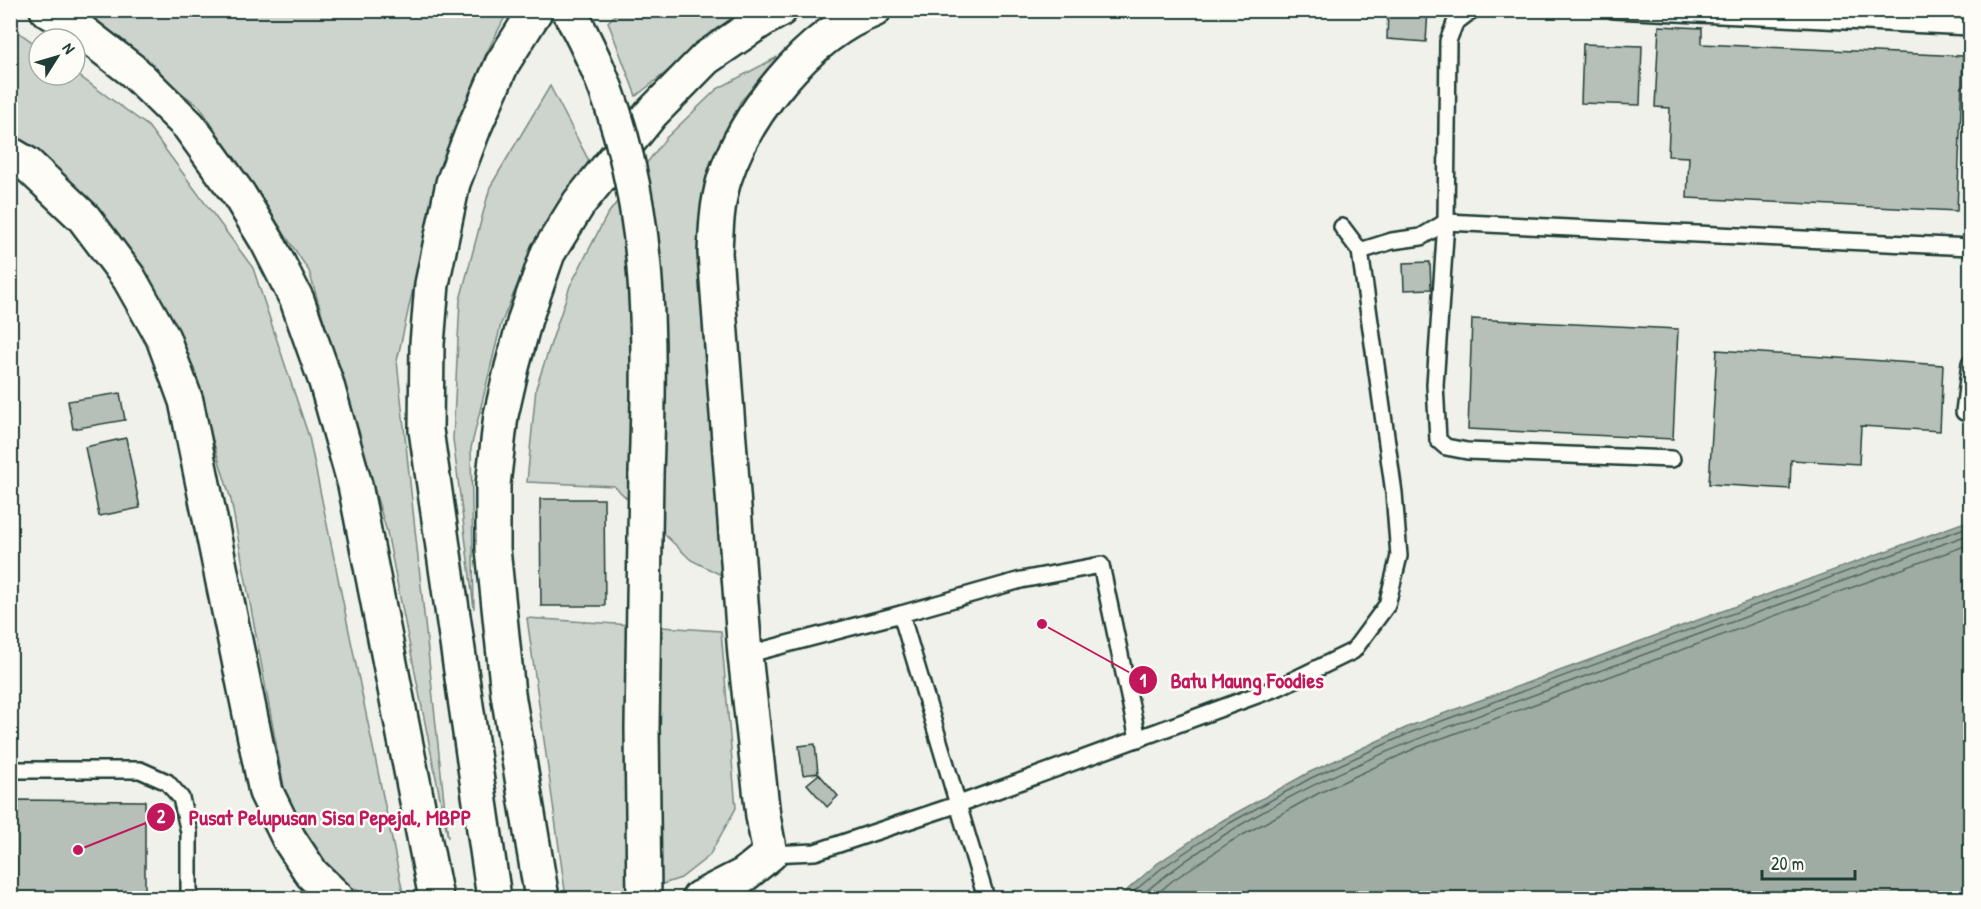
<svg xmlns="http://www.w3.org/2000/svg" width="1981" height="909" font-family="'Patrick Hand',sans-serif">
<rect width="100%" height="100%" fill="#f0f1eb"/>
<filter id="ink" filterUnits="userSpaceOnUse"><feTurbulence type="fractalNoise" baseFrequency=".0167" numOctaves="2"/><feDisplacementMap in="SourceGraphic" scale="12" xChannelSelector="R" yChannelSelector="G"/><feConvolveMatrix kernelMatrix="1 2 1 2 8 2 1 2 1" color-interpolation-filters="sRGB"/></filter>
<g filter="url(#ink)">
<g fill="#cdd3cd" stroke="#768880" stroke-width="1.5">
<path d="M74,11h434l-23,45 -50,133 -38,172 51,477 -61,-306 -78,-261 -109,-164z"/>
<path d="M619,11h139l-84,55 -38,30 -28,-74z"/>
<path d="M10,26l29,21v28h36v-2l73,53 105,142 56,169 95,461h-35l-35,-22 -43,-51 -60,-325 -51,-168 -87,-122 -82,-72z"/>
<path d="M787,52l-47,50 -24,67 9,408 -34,-17 -77,-74 -87,-4 9,-94 34,-102 37,-71 59,-77 51,-49z"/>
<path d="M550,86l39,75 -57,88 -31,75 -30,124 3,161 -21,-170 7,-139 30,-113z"/>
<path d="M527,618l194,13 15,177 -27,48 -28,22 -60,20h-55z"/>
</g>
<path fill="#9faca4" stroke="#6c8077" stroke-width="1.5" d="M1970,520v378h-852l40,-35 60,-40 90,-50 102,-47z"/>
<g fill="none" stroke-linecap="round" stroke-linejoin="round">
<g stroke="#526961" stroke-width="1.5">
<path d="M1126,898l36,-30 59,-40 90,-50 101,-46 558,-206"/>
<path d="M1138,898c125,-108 292,-165 445,-221 129,-48 258,-95 387,-143"/>
<path d="M1152,898l20,-17 58,-39 89,-49 99,-46 552,-203"/>
</g>
</g>
<g fill="#b6bfb8" stroke="#1f3d34" stroke-width="1.5">
<path d="M1388,10h40l-2,32 -39,-3z"/>
<path d="M1659,26l43,2v16l261,12 -6,155 -270,-13 2,-41 -21,-1 2,-48 -15,-1z"/>
<path d="M1583,44l59,2 -2,59 -59,-2z"/>
<path d="M1430,262l1,27 -27,1 -1,-27z"/>
<path d="M1472,319l206,10 -5,110 -205,-10z"/>
<path d="M1717,350l226,15 -3,66 -79,-5 -2,38 -68,-4 -1,29 -81,-5z"/>
<path d="M120,393l5,27 -52,9 -5,-28z"/>
<path d="M126,438l14,70 -41,8 -14,-69z"/>
<path d="M540,499h64l1,107h-64z"/>
<path d="M815,744l3,29 -15,2 -4,-29z"/>
<path d="M819,774l19,22 -11,11 -20,-23z"/>
<path d="M10,800l135,1v97h-135z"/>
</g>
<g fill="none" stroke-linecap="round" stroke-linejoin="round">
<defs>
<g id="service">
<path d="M1472,10l-17,13 -7,18 -2,181 -11,163 3,55 8,7 21,4 205,8"/>
<path d="M1613,10l357,17"/>
<path d="M1360,251l32,-10 29,-4 25,-15 524,25"/>
<path d="M1964,412l6,-49"/>
<path d="M901,614l120,-34 80,-15 37,174"/>
<path d="M745,655l156,-41 85,284"/>
<path d="M12,770h128l27,12 14,16 8,34v66"/>
<path d="M770,854l45,-2 144,-48 320,-117 74,-36 34,-46 12,-49 -5,-63 -34,-242 -18,-24"/>
</g>
<g id="tertiary">
<path d="M10,154l17,10 57,54 45,60 34,60 23,63 80,391 23,47 23,35 25,24"/>
<path d="M699,898l45,-23 26,-21 -7,-38 -18,-161 -30,-402c1,-25 2,-49 9,-73 21,-66 84,-145 150,-170"/>
</g>
<g id="motorway">
<path d="M47,10l25,14 61,47 56,55 50,69 28,46 30,59 29,82 29,103 81,413"/>
<path d="M494,898l-68,-468 1,-86 5,-60 21,-101 21,-55 28,-64 34,-54"/>
<path d="M542,898l-34,-204 -15,-145v-64l8,-70 11,-48 13,-48 23,-66 31,-50 72,-89 55,-56 56,-38 18,-10"/>
<path d="M644,898l-2,-170 4,-254"/>
</g>
</defs>
<use href="#service" stroke="#1f3d34" stroke-width="20"/>
<use href="#tertiary" stroke="#1f3d34" stroke-width="38"/>
<use href="#motorway" stroke="#1f3d34" stroke-width="38"/>
<use href="#service" stroke="#fdfcf7" stroke-width="15"/>
<use href="#tertiary" stroke="#fdfcf7" stroke-width="33"/>
<use href="#motorway" stroke="#fdfcf7" stroke-width="33"/>
<defs>
<path id="motorway-bridge" d="M568,10c12,19 20,37 29,57 55,129 54,270 49,407"/>
</defs>
<use href="#motorway-bridge" stroke="#1f3d34" stroke-width="38" stroke-linecap="butt"/>
<use href="#motorway-bridge" stroke="#fdfcf7" stroke-width="33"/>
</g>
</g>
<path fill="none" stroke="#c2185b" stroke-width="2" d="M1042 624L1143 680M78 850L161 817"/>
<g fill="#c2185b" stroke="#fdfcf7" stroke-width="2">
<circle cx="1042" cy="624" r="6"/>
<circle cx="78" cy="850" r="6"/>
<circle cx="1143" cy="680" r="15"/>
<circle cx="161" cy="817" r="15"/>
</g>
<g font-size="18" text-anchor="middle" font-weight="bold" fill="#fff">
<text x="1143" y="687">1</text>
<text x="161" y="823">2</text>
</g>
<g font-size="22" text-anchor="middle" font-weight="bold" fill="#c2185b" stroke="#fdfcf7" stroke-width="5" stroke-linejoin="round" paint-order="stroke">
<text x="1247" y="688">Batu Maung Foodies</text>
<text x="330" y="825">Pusat Pelupusan Sisa Pepejal, MBPP</text>
</g>
<rect width="1981" height="909" fill="none" stroke="#fdfcf7" stroke-width="36"/>
<rect x="18" y="18" width="1945" height="873" fill="none" stroke="#1f3d34" stroke-width="2" filter="url(#ink)"/>
<g transform="translate(57 57) rotate(53)"><circle r="28" fill="#fdfcf7" stroke="#a4b0a9" stroke-width="1.5"/>
<path d="M0-4.5L10 22L0 15L-10 22Z" fill="#1f3d34"/>
<text y="-9" font-size="16" font-weight="bold" text-anchor="middle" fill="#1f3d34">N</text>
</g>
<path d="M1762 870v9h93v-9" fill="none" stroke="#1f3d34" stroke-width="3"/>
<text x="1771" y="870" font-size="18" fill="#1f3d34" stroke="#fdfcf7" stroke-width="4.5" paint-order="stroke">20 m</text>
</svg>
